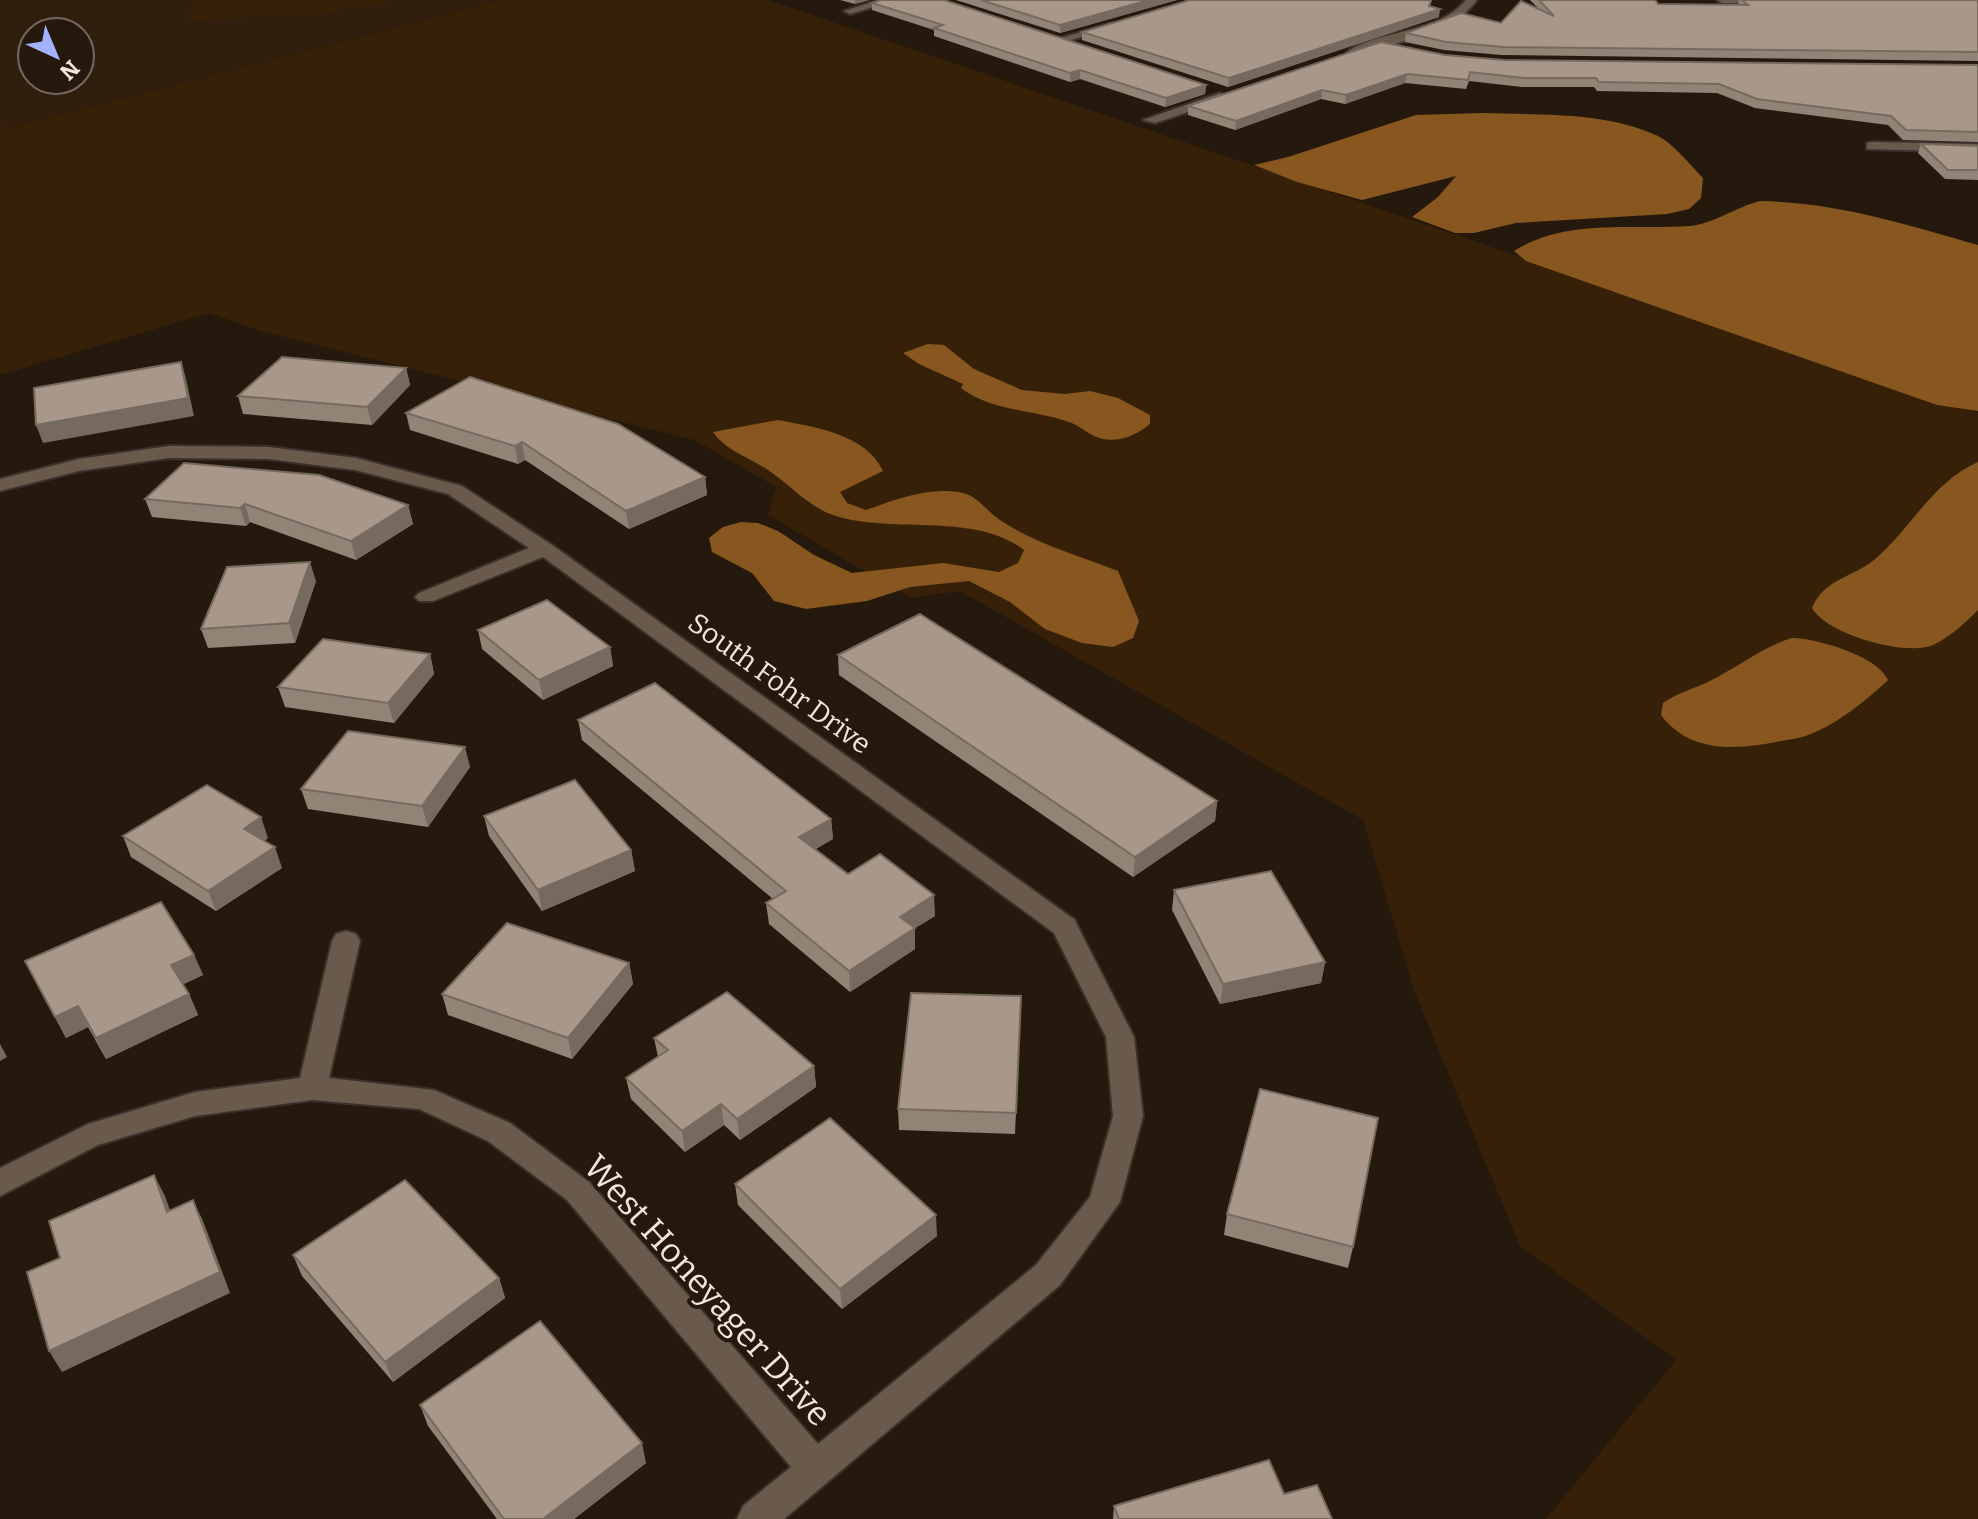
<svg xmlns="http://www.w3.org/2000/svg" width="1978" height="1519" font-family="Bitter,serif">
<rect width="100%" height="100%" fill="#25180c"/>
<path fill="#311f0e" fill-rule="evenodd" d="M0,0h503l-493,127 -10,-7zM32,32h48v48h-48z"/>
<g fill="#372008">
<path d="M197,0h204l-81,14 -137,7z"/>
<path d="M503,0h265l1210,413v1106h-432l130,-159 -156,-114 -105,-253 -52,-173 -403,-229 -49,7 -143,-83 8,-28 -82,-47 -433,-109 -52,-18 -209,62v-255l11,7z"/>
</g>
<g fill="#88561f">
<path d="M1482,113c57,2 123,-2 176,23 16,8 32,29 45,42l-2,20 -12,11 -22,5 -151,9 -42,10h-19l-43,-16 26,-20 18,-21 -94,24 -65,-18 -43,-17 34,-8 128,-42z"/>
<path d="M1760,201c76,1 145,23 218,44v166l-41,-6 -411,-144 -12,-10c52,-33 117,-21 176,-25 23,-2 46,-19 70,-25z"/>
<path d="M928,344l16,1 30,24 48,21 43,4 25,-3 28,7 32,17v9c-13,11 -29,18 -47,15 -12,-2 -22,-13 -34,-17 -35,-13 -77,-10 -108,-34l2,-4 -44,-20 -16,-11z"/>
<path d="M778,420c37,7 88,14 105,51l-43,21 7,11 19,7c31,-11 64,-24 97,-17 15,3 26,21 40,29 34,22 77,34 115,49l21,50 -6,17 -20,9 -31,-4 -37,-14 -35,-27 -41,-21 -59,6 -43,14 -61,8 -32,-8 -22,-28 -40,-21 -3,-14 14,-11 18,-5 17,1 20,8 36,24 38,18 91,-10 56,9 19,-9 6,-13c-51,-39 -131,-15 -191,-35 -24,-8 -44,-31 -65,-45 -18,-12 -43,-20 -55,-38z"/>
<path d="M1978,462v148c-12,12 -29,28 -45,35 -27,12 -107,-11 -121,-37 12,-29 39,-30 62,-48 36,-30 59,-79 104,-98z"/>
<path d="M1792,638c24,0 86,18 96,42 -21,20 -50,43 -77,54 -9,4 -20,5 -30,7 -43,9 -91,13 -120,-26l2,-12c14,-10 30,-14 45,-21 29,-14 54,-35 84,-44z"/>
</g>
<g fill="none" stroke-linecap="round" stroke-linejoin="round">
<defs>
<g id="minor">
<path d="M879,0h18l-47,14 -6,-3z"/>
<path d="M1466,0h11c-25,35 -81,42 -120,55l-10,-3c32,-23 91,-17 119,-52z"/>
<path d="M1717,0h60v1l-5,3 -50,-1z"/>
<path d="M1112,23l4,1v4l-56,15 -6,-3z"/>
<path d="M1220,93l6,4 -2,3 -69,23 -12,-3z"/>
<path d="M1872,142l106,2v8l-111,-3v-6z"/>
<path d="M169,446l100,1 87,11 106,28 90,59 523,375 3,7 56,110 9,79 -23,86 -60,83 -276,234h-47l6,-13 48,-39 -224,-267 -79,-59 -69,-32 -107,-9 -117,16 -97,29 -98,51v-28l88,-44 107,-32 105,-14 32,-137 4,-7 10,-3 10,3 4,7 -31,137 105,12 76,33 79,59 229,262 218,-179 54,-68 23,-81 -7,-79 -52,-104 -511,-376 -110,44h-14l-4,-4 4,-4 110,-45 -81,-54 -93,-24 -86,-11 -100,-1 -90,13 -79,20v-12l79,-20z"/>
</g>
</defs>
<use href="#minor" stroke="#3b312c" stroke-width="4"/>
<use href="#minor" fill="#695a4c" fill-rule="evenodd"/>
</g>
<g fill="#918376">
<path d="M840,0h29l-14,4z"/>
<path d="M956,0h221l-117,33z"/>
<path d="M1190,0h242l-2,6 9,11 -211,70 -146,-47v-8z"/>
<path d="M1530,0h125l3,4 80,1 1,-5h239v61l-476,-6 -58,-5 -39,-8 1,-9 95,-10 38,-14z"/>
<path d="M872,3l334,82 -1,9 -40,13 -85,-28 -10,3 -136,-46v-6l-62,-20z"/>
<path d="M1445,55l59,5 474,5v77l-75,-2 -15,-15 -133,-17 -38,-15 -120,-2 -3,-4h-72l-53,-6 -3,8 -61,-6 -60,21 -24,-5 -86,31 -47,-15v-9z"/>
<path d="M1921,144l57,2v34l-33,-1 -27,-26z"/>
<path d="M406,368l4,17 -38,40 -129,-11 -5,-18z"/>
<path d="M406,413l299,64 2,18 -78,34 -104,-69 -7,4 -108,-34z"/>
<path d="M145,499l263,6 5,19 -57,36 -106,-38 -4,4 -94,-9z"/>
<path d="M316,581l-21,62 -87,5 -7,-19z"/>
<path d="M478,630l132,17 3,19 -70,34 -61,-51z"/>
<path d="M430,654l4,20 -40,49 -109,-16 -7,-20z"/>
<path d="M838,655l379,146 -2,20 -82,56 -294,-202z"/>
<path d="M578,720l253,99 2,20 -18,10 33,25 87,42 -20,12v21l-65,43 -81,-68 -3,-21 7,-4 -191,-159z"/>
<path d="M470,767l-42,60 -120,-18 -7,-20z"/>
<path d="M484,816l147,34 4,21 -93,40 -53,-75z"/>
<path d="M123,836l145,2 -4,3 18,27 -66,43 -85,-54z"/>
<path d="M1174,890l151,72 -4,21 -101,21 -48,-94z"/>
<path d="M194,955l9,20 -20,9 6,10 9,21 -92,44 -18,-32 -22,11 -41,-77z"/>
<path d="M629,963l4,21 -61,75 -124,-44 -6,-21z"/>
<path d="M1021,996l-6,138 -116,-4 -1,-21z"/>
<path d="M654,1038l160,28 2,21 -76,53 -16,-15 -39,27 -54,-53 -5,-21 32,-21z"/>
<path d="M735,1184l202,52 -95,73 -104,-104z"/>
<path d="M1227,1214l126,33 -5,21 -124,-33z"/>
<path d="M293,1255l206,23 6,20 -112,84 -91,-106z"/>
<path d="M420,1405l226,58 -72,56h-77l-69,-93z"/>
<path d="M1284,1494l48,25h-219l1,-13z"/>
</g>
<g fill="#766a60">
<path d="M855,0h14l-14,4z"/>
<path d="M1149,0h28l-117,33v-8z"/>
<path d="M1431,0l-3,12 12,-3 -1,8 -211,70 1,-9z"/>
<path d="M1080,70v9l-10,3v-9z"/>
<path d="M1407,74l-2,9 -60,21 1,-9z"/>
<path d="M1206,85l-1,9 -40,13 1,-9z"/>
<path d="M1322,90l-1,9 -86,31 1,-9z"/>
<path d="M181,362l5,17 8,37 -151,27 -7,-18z"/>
<path d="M406,368l4,17 -38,40 -5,-18z"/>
<path d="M522,442l3,18 -7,4 -3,-18z"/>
<path d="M705,477l2,18 -78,34 -3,-18z"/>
<path d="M245,504l5,18 -4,4 -6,-18z"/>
<path d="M408,505l5,19 -57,36 -5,-19z"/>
<path d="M310,562l6,19 -21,62 -6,-20z"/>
<path d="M610,647l3,19 -70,34 -4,-20z"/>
<path d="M430,654l4,20 -40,49 -6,-20z"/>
<path d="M465,747l5,20 -42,60 -6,-21z"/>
<path d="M1217,801l-2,20 -82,56 2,-20z"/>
<path d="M261,817l7,21 -17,11 -7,-20z"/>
<path d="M831,819l2,20 -32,19 -2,-21z"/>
<path d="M275,847l7,21 -66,43 -8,-20z"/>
<path d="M631,850l4,21 -93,40 -4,-21z"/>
<path d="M934,895l1,21 -20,12v21l-65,43 -1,-21 51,-54z"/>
<path d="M194,955l9,20 -23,11 -9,-21z"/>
<path d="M1325,962l-4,21 -101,21 3,-20z"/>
<path d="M629,963l4,21 -61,75 -4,-21z"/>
<path d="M189,994l9,21 -92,44 -10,-21z"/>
<path d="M78,1006l10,21 -22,11 -11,-21z"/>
<path d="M0,1044l7,13 -7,4z"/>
<path d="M814,1066l2,21 -76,53 -3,-21z"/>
<path d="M721,1104l3,21 -39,27 -3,-21z"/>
<path d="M154,1175l11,21 13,37 -11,-21z"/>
<path d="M193,1200l10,21 27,72 -168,79 -13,-21z"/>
<path d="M936,1215l1,21 -95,73 -2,-20z"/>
<path d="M499,1278l6,20 -112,84 -8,-20z"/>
<path d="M642,1443l4,20 -72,56h-31z"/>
</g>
<g fill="#a99889" stroke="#766a60" stroke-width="2">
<path d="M881,0h63l262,85 -40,13 -86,-28 -10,3 -136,-45 9,-3 -71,-22z"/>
<path d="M981,0h168l-89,25z"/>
<path d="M1190,0h241l-2,6 11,3 -211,69 -147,-46z"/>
<path d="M1539,0h116l3,4 90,1 -6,-5h236v52l-474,-5 -58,-5 -40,-9 55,-20 40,10 20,-22 33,15z"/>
<path d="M1381,42l64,13 59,5 474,5v67l-72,-2 -15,-14 -134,-17 -38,-15 -120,-2 -3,-4h-72l-54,-6 -2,8 -61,-6 -61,21 -24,-5 -86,31 -48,-15z"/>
<path d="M1921,144l57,2v24h-30z"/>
<path d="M282,357l124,11 -39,39 -129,-11z"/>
<path d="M181,362l7,36 -152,27 -2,-37z"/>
<path d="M470,377l148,47 87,53 -79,34 -104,-69 -7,4 -109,-33z"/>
<path d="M184,463l135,12 89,30 -57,36 -106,-37 -5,4 -95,-9z"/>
<path d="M310,562l-21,61 -88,6 26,-62z"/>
<path d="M547,600l63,47 -71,33 -61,-50z"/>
<path d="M920,614l297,187 -82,56 -297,-202z"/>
<path d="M323,639l107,15 -42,49 -110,-16z"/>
<path d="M655,683l176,136 -32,18 49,37 32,-20 54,41 -34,22 15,11 -66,43 -83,-68 20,-12 -208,-171z"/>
<path d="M348,731l117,16 -43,59 -121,-17z"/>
<path d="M575,780l56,70 -93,40 -54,-74z"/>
<path d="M207,785l54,32 -17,12 31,18 -67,44 -85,-55z"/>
<path d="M1271,871l54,91 -102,22 -49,-94z"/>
<path d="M161,902l33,53 -23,10 18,29 -93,44 -18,-32 -23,11 -30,-56z"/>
<path d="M507,923l122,40 -61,75 -126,-44z"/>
<path d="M727,992l87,74 -77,53 -16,-15 -39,27 -56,-53 42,-28 -14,-12z"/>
<path d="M911,993l110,3 -5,117 -118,-4z"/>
<path d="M1260,1089l118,29 -25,129 -126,-33z"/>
<path d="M830,1118l106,97 -96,74 -105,-105z"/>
<path d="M154,1175l13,37 26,-12 27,72 -171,79 -22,-79 33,-14 -11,-37z"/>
<path d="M405,1180l94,98 -114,84 -92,-107z"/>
<path d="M540,1321l102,122 -99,76h-39l-84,-114z"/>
<path d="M1269,1460l15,34 33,-9 15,34h-213l-5,-13z"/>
</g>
<g text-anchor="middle" stroke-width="8" stroke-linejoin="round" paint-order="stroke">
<g font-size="28" fill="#f0e6de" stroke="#25180c">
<text transform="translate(780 683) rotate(36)" y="10">South Fohr Drive</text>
</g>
<g font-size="34" fill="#f0e6de" stroke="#25180c">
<text transform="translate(708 1290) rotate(48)" y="12">West Honeyager Drive</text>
</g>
</g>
<g transform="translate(56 56) rotate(136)"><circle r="38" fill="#25180c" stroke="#766a60" stroke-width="2"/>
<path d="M0-6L14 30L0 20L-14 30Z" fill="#a2b2fd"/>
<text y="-12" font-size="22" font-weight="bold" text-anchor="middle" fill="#f0e6de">N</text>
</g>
</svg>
